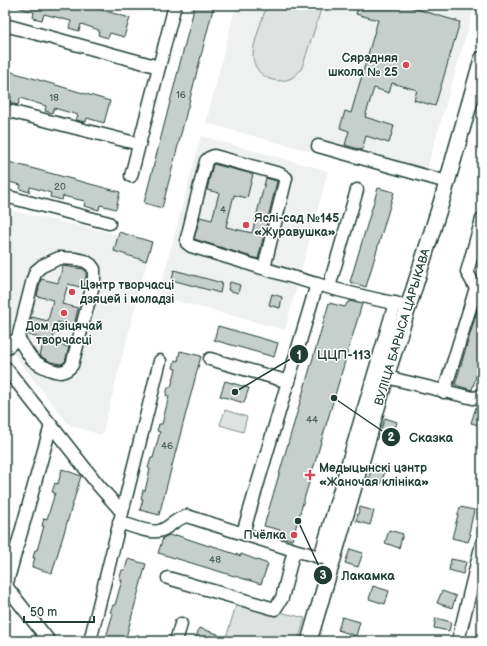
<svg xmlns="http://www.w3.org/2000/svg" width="487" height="646" font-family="'Balsamiq Sans',sans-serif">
<rect width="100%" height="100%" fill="#fff"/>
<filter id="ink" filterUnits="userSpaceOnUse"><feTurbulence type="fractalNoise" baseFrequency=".025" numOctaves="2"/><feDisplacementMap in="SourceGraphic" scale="8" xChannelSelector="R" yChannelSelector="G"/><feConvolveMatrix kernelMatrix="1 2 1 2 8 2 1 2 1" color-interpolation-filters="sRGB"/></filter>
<g filter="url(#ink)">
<g fill="#eef1f0">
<path d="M236,5h239l-52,177 -217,-59z"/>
<path d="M201,136l127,35 -43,159 -127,-34z"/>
<path d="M8,210l144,32 -50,193 -33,-10 -64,-82v-120z"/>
</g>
<g fill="#dee3e2" stroke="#7e908b">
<path d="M267,5h55c-4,15 -9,29 -14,44 -2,6 -4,14 -7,20 -14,22 -48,11 -48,-14 0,-13 10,-37 14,-50z"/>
<path d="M225,410l22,7 -4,15 -23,-7z"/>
<path d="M237,602l68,16 -7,23h-73z"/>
</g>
<g fill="#c7cfcc" stroke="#1f3d34">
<path d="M18,5h66l46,13 -6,19 -14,-4 -2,5 -10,-3 1,-5 -18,-6 -2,7 -10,-3 2,-7 -27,-7 -2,6 -9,-2 1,-6 -16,-5z"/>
<path d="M195,5h19l-52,203 -18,-5z"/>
<path d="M359,5h44l57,17 -25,84 -21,-6 3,-10 -25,-7 -3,10 -15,-5 -9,29 29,9 -5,17 -23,-7 -4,14 -17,-5 4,-14 -9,-3 5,-17 6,2 27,-93 -22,-6z"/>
<path d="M5,70l105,31 -6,22 -17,-5 -1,4 -10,-2 2,-5 -24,-7 -2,5 -7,-2 1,-5 -26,-8 -2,7 -8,-2 1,-7 -6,-2z"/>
<path d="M5,161l115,31 -4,17 -16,-4 -1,5 -15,-4 1,-5 -14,-3 -8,-2 -1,4 -12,-3 1,-4 -21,-6 -1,5 -9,-3 1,-4 -16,-4z"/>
<path d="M213,164l40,10 -6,24 -13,-3 -8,32 26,6 14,-55 11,3 -19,78 -64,-20 6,-22 12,3 7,-27 -12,-3z"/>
<path d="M378,188l16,4 -28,95 -16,-5z"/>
<path d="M119,232l33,10 -6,19 -32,-10z"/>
<path d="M63,266l21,3 2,3v5l-2,11 -16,-4 -6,20 16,4 -4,18 -17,-4 -5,21 17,4 -4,15 -4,2 -10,-2 -11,-6 4,-17 -16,-4 4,-18 16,4 5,-21 -16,-4 4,-17 17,4z"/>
<path d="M174,270l48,13 -2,10 -48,-13z"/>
<path d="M230,282l10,3 -2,8 -10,-3z"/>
<path d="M272,294l10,3 -2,11 -11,-3z"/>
<path d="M349,301l13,3 -70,236 -14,-4 2,-6 -16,-4 65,-223 16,4 2,-4h1z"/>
<path d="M480,301h2v54l-10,35 -17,-5z"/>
<path d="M218,326l60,17 -4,14 -60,-17z"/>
<path d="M180,351l21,5 -42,159 -19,-5 3,-11h-2l2,-9 2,1 5,-22 -2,-1 3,-10h2l7,-26 -3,-1 2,-7h3l7,-28h-3l2,-9h3l5,-18 -3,-1 2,-8 3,1z"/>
<path d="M225,381l24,7 -5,15 -24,-7z"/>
<path d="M476,407l6,1v18l-11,-3z"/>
<path d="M385,418l12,4 -3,11 -13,-4z"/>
<path d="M373,464l13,4 -5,16 -13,-4z"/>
<path d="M62,469l19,7 -29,97 -20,-6 3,-9h-2l2,-8h2l7,-24h-2l2,-8 3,1 8,-26 -3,-1 3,-9 3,1z"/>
<path d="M360,507l14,4 -4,14 -14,-4z"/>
<path d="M460,507l14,3 -5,23 2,1 -3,8 -16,-4z"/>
<path d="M389,530l14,4 -4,14 -14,-5z"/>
<path d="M169,535l6,2 1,-2 33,11v-1l11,3v1l21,7v-2l27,10 -7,20 -103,-31 5,-15z"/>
<path d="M350,549l13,4 -5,14 -13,-4z"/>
<path d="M128,559l18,5 -21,77h-20l8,-28 -3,-1 3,-7h2l7,-25h-3l3,-10h3z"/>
<path d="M451,559l15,3 -3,12 -14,-4z"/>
<path d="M373,586l16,5 -4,13 -16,-5z"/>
<path d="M442,591l14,5 -4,12 -15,-5z"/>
<path d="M342,617l18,5 -4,14 -18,-6z"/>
<path d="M436,618l15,4 -2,9 -15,-3z"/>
<path d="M199,628l19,6 -2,7h-21z"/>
</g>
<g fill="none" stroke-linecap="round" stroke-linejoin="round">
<defs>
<g id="minor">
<path d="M5,25l154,42"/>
<path d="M5,110l134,34"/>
<path d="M318,146l129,36"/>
<path d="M131,176l44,-171"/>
<path d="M5,196l104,27"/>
<path d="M264,268l22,-90 -6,-4 -66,-18 -5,2 -3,3 -19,77v5l4,3c72,22 143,46 217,60"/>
<path d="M329,287l28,-97"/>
<path d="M5,349l13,-11 15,-59 3,-8 6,-5 17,-8 17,1 9,2 6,4 3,4v12l-22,84c-3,4 -6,6 -11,7 -8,0 -23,-7 -29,-13 -5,-6 -9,-14 -14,-21"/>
<path d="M210,359l79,23"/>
<path d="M5,367l94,119 23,26"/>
<path d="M386,377l87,21 9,-2"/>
<path d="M444,392l32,-104 -9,-16 15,-53"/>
<path d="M119,522c10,3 34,13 43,8 9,-4 15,-12 25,-14l107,34 33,9"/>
<path d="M243,533l74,-249"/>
<path d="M320,557l75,-254"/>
<path d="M168,578l107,31 7,-11 12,-48"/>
<path d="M5,585l44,56"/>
<path d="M6,586l45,-161"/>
<path d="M90,641l70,-280"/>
<path d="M176,641l5,-17"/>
<path d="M458,641l24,-98"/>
</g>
<path id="major" d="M309,641l77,-264 56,-177 40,-141"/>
</defs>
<use href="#minor" stroke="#1f3d34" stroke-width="15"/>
<use href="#major" stroke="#1f3d34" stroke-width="18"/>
<use href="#minor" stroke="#fff" stroke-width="12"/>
<use href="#major" stroke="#fff" stroke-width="15"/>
</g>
</g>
<g fill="#d1495b" stroke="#fff" stroke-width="1.5">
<circle cx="406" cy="65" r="4"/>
<circle cx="246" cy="225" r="4"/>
<circle cx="72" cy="292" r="4"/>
<circle cx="64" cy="313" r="4"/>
<path d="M308 469h4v4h4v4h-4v4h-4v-4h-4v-4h4z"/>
<circle cx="294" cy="535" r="4"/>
</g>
<g text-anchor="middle" stroke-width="3" stroke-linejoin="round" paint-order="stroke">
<g font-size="10" fill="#49625a">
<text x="181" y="98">16</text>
<text x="54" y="101">18</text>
<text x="60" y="190">20</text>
<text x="223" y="213">4</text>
<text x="312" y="423">44</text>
<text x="167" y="449">46</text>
<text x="215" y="563">48</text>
</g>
<g font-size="12" font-weight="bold" fill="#1f3d34" stroke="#fff" text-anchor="start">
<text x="398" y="62" text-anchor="end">Сярэдняя<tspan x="398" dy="14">школа № 25</tspan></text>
<text x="254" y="222">Яслі-сад №145<tspan x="254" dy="14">«Журавушка»</tspan></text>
<text x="80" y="289">Цэнтр творчасці<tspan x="80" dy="14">дзяцей і моладзі</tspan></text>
<text x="64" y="330" text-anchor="middle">Дом дзіцячай<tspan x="64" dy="14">творчасці</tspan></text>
<text x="319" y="472">Медыцынскі цэнтр<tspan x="319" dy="14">«Жаночая клініка»</tspan></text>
<text x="286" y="539" text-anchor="end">Пчёлка</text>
</g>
<g font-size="12" fill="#1f3d34" stroke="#fff">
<text transform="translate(402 327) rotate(-73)" y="4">ВУЛІЦА БАРЫСА ЦАРЫКАВА</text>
</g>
</g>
<path fill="none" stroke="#1f3d34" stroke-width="1.5" d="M235 392L299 354M334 398L391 437M298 521L323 575"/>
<g fill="#1f3d34" stroke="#fff" stroke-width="1.5">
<circle cx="235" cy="392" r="4"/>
<circle cx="334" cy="398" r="4"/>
<circle cx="298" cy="521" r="4"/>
<circle cx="299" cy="354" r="10"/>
<circle cx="391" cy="437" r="10"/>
<circle cx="323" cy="575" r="10"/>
</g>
<g font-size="12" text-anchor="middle" font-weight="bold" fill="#fff">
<text x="299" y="359">1</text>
<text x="391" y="441">2</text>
<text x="323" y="579">3</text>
</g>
<g font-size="13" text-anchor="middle" font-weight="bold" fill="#1f3d34" stroke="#fff" stroke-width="3" stroke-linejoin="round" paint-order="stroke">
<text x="344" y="359">ЦЦП-113</text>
<text x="431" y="442">Сказка</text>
<text x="368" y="580">Лакамка</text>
</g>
<rect width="487" height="646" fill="none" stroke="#fff" stroke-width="20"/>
<rect x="10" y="10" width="467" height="626" fill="none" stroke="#1f3d34" stroke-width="1.5" filter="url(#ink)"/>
<path d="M24 616v6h70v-6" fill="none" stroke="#1f3d34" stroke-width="2"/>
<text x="30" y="616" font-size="12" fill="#1f3d34" stroke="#ffffff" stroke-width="3" paint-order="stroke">50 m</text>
</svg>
